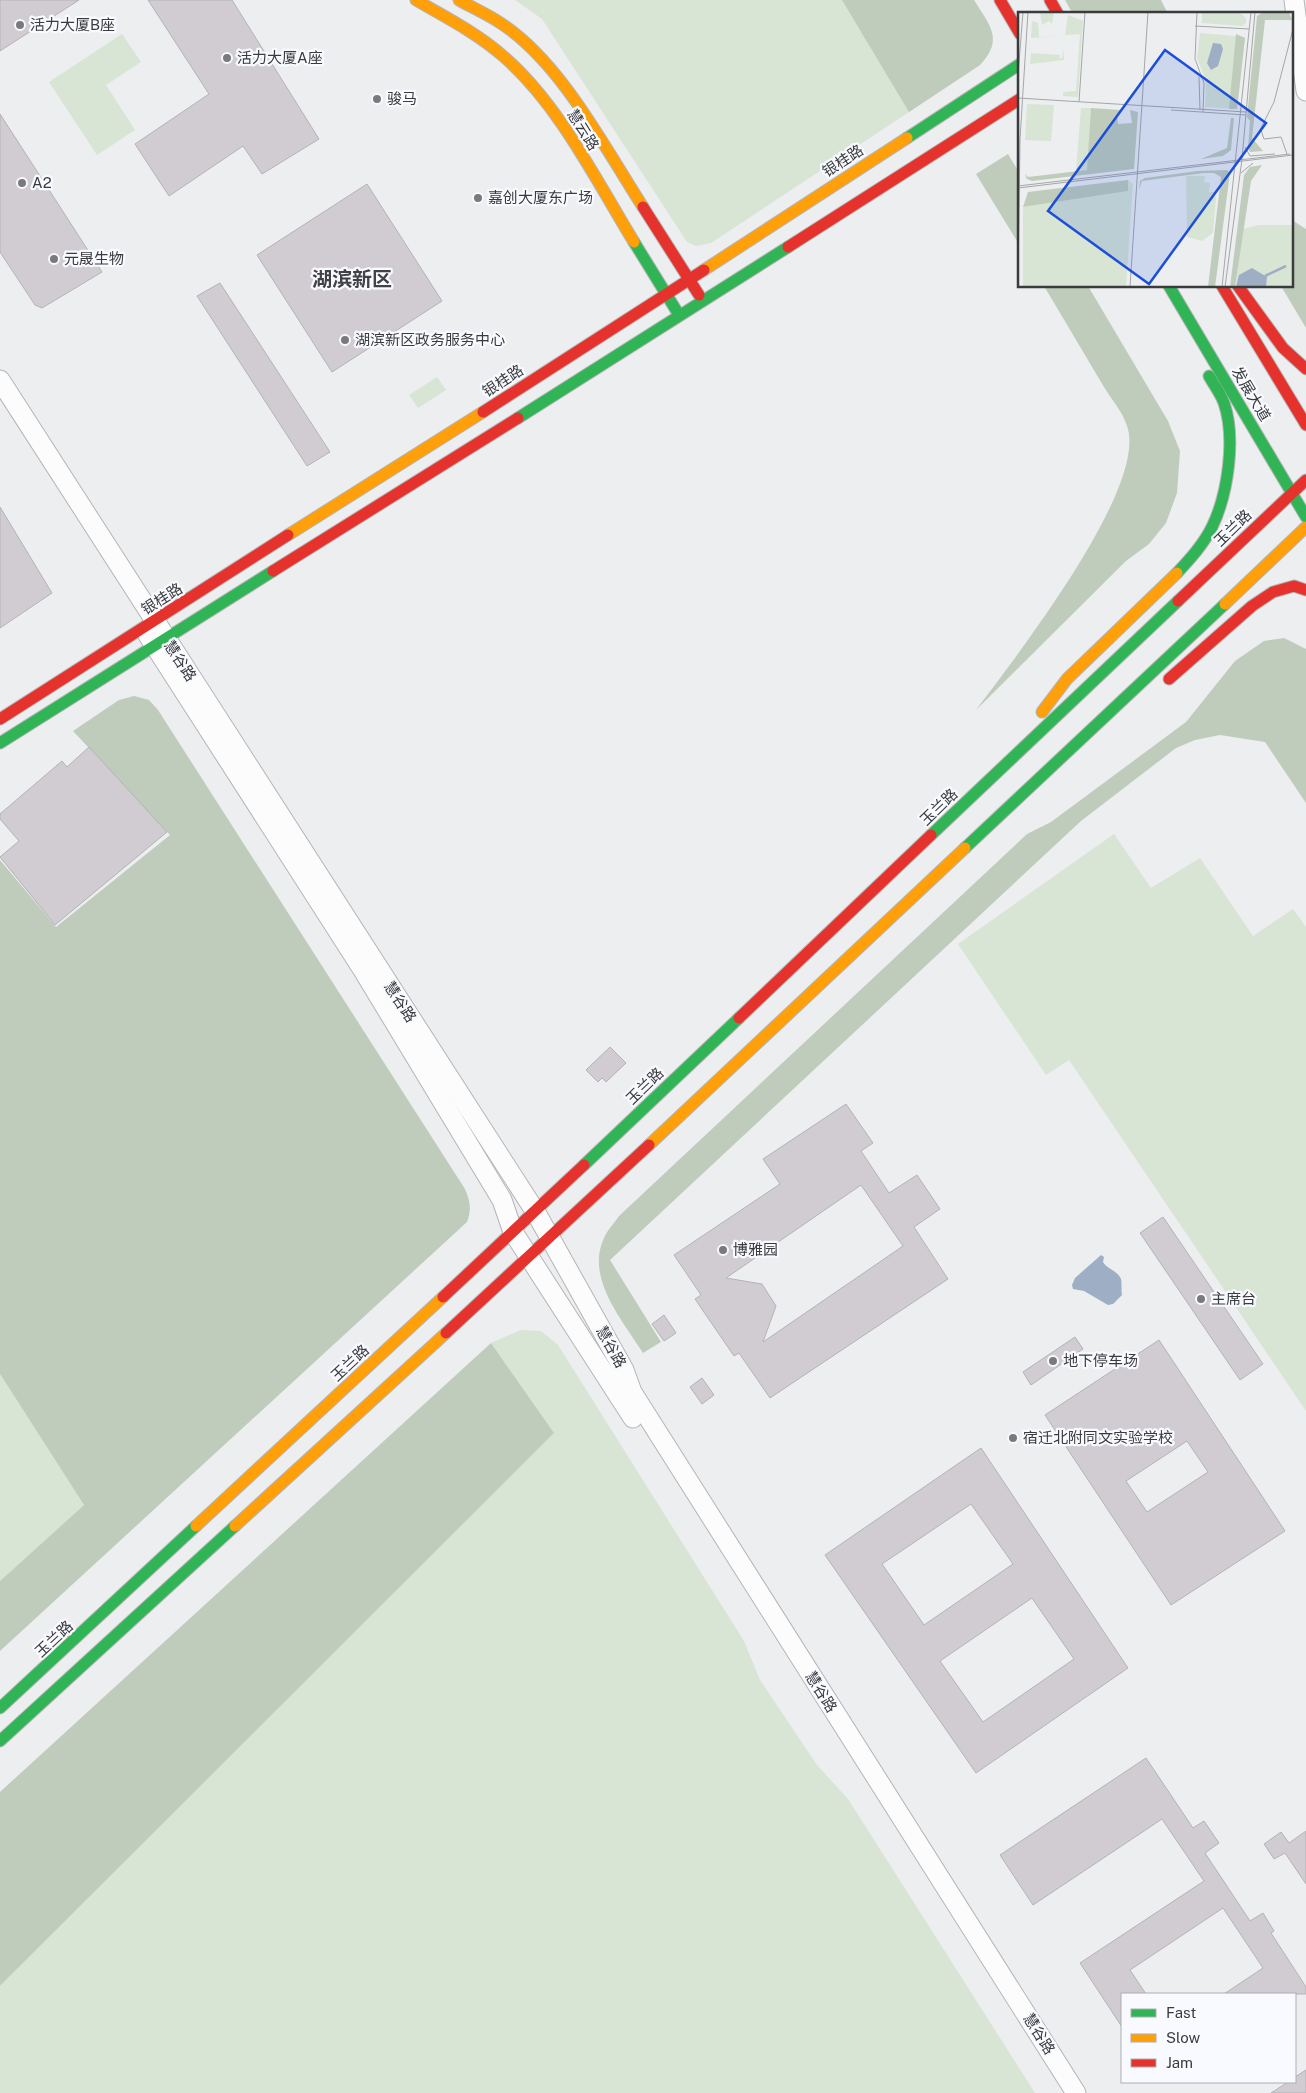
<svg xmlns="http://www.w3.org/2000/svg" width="1306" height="2093" font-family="'Public Sans','Noto Sans SC',sans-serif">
<rect width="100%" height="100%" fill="#eceef0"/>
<g fill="#d8e4d4">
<path d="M515,0h459c16,26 30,39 6,65l-269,178 -15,3 -9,-4 -145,-223z"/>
<path d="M122,34l19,28 -35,23 29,45 -38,25 -48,-73z"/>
<path d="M437,377l9,13 -28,18 -9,-13z"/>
<path d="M1114,834l37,54 49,-30 53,78 40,-27 13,18v484l-237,-351 -23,15 -88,-131z"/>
<path d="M521,1330l20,1 17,14 186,296 16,39 57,85 31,34 187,294h-1035v-107l554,-553 -63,-90z"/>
<path d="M0,1374l84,131 -84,76z"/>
</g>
<g fill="#bfccbb">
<path d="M842,0h132c16,26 30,39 6,65l-71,47z"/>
<path d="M1065,0h96l7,14h-95z"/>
<path d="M1008,154l12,20v72l-44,-72z"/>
<path d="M1292,220l14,9v99l-25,-42h11z"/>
<path d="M1044,286h44l80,135 12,30 -3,42 -11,30 -17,21 -23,17 -150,149c38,-51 173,-223 151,-284 -4,-14 -16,-27 -23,-39 -20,-34 -40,-67 -60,-101z"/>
<path d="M1284,638l22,11v154l-41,-61 -45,-7 -25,5 -19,8 -95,73 -471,439 51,82 -18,11c-20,-32 -58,-75 -39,-115 3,-7 10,-15 15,-22l408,-382 24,-12 135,-100 49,-61 29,-20z"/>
<path d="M134,696l15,4 9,10 307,479c5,12 7,20 2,33l-467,429v-70l84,-76 -84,-131v-514l56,67 114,-92 -97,-104 46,-31z"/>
<path d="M491,1343l63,90 -554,553v-194z"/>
</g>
<path fill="#9eaec4" d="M1101,1255l3,2 -1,5c4,7 15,9 18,17 1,4 0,11 1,16l-9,9 -5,1 -24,-14 -11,-2 -1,-4 3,-7z"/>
<g fill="#d1ccd2" stroke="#b3b3b5" fill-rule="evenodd">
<path d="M0,0h79l-79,51z"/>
<path d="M148,0h84l87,139 -57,35 -19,-28 -74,50 -34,-52 74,-50z"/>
<path d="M0,114l102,158 -60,36 -7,-3 -35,-53z"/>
<path d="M367,184l75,117 -110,71 -75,-117z"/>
<path d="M220,283l110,169 -23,14 -110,-170z"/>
<path d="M0,507l52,86 -52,35z"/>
<path d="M89,747l78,85 -112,93 -55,-68 19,-16 -19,-22v-5l62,-53 5,6z"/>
<path d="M610,1047l16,16 -20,19 -4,-4 -4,4 -12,-12z"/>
<path d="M846,1104l27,39 -12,8 28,42 28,-18 23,34 -26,18 34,52 -178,119 -31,-45 -5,3 -39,-57 6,-4 -27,-40 106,-71 -17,-25zM861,1185l42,61 -140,96 13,-36 -14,-22 -36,-6z"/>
<path d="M1163,1217l100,147 -23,16 -100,-147z"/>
<path d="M664,1315l12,18 -12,8 -12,-17z"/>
<path d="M1075,1337l8,12 -52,36 -8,-13z"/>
<path d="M1159,1340l126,191 -114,74 -126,-190zM1187,1441l21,31 -61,40 -21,-31z"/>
<path d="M702,1378l12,17 -12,9 -12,-17z"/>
<path d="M981,1448l147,220 -152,105 -151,-218zM971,1504l42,60 -89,61 -42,-61zM1032,1598l42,61 -91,63 -43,-61z"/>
<path d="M1146,1758l47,70 11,-7 15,22 -14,10 45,68 13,-8 11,18 -3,2 35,54v7h-82l39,-26 -40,-60 -93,62 16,24h-24v33l-42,-64 124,-82 -42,-62 -129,86 -33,-50z"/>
<path d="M1306,1831v53l-21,-31 -11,6 -10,-15 17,-12 8,11z"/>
<path d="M1306,2070v23h-35l17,-11h7v-5z"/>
</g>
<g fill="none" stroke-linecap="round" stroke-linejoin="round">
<defs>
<g id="street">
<path d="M1294,0l12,91"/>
<path d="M0,380l535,831 89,159 8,22 444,701"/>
<path d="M148,635l215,335 139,230 11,32 120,186"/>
</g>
<g id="fast">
<path d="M907,138l113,-74"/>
<path d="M634,242l42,68"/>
<path d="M1169,286l137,231"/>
<path d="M518,418l270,-171"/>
<path d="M1177,573c13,-14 26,-28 35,-46 16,-33 24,-89 12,-124 -3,-9 -10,-18 -15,-27"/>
<path d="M0,743l273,-172"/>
<path d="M931,835l247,-234"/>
<path d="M965,848l260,-244"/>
<path d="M584,1165l155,-147"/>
<path d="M0,1708l196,-182"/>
<path d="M0,1741l235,-215"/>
</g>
<g id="slow">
<path d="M416,0c29,17 61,33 87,56 55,47 93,124 131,186"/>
<path d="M459,0c14,8 30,15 43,24 59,39 103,124 141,183"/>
<path d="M704,270l203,-132"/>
<path d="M288,535l195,-123"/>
<path d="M1225,604l81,-77"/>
<path d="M1042,712l25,-33 110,-106"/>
<path d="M649,1145l316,-297"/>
<path d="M196,1526l247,-229"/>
<path d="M235,1526l211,-193"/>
</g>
<g id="jam">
<path d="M1000,0l20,34"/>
<path d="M1050,0l8,14"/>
<path d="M643,207l56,88"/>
<path d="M788,247l232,-148"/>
<path d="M1222,286l84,139"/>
<path d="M1238,286l45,62 23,21"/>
<path d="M483,412l221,-142"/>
<path d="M273,571l245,-153"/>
<path d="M1178,601l128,-121"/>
<path d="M1169,679l83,-73 21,-14 21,-6 12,4"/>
<path d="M0,719l288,-184"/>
<path d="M739,1018l192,-183"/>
<path d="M443,1297l141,-132"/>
<path d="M446,1333l203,-188"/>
</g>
</defs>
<use href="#street" stroke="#b4b5b7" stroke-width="21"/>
<use href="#fast" stroke="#b4b5b7" stroke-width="13"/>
<use href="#slow" stroke="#b4b5b7" stroke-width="13"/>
<use href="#jam" stroke="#b4b5b7" stroke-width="13"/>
<use href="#street" stroke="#fcfcfd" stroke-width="19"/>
<use href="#fast" stroke="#30b455" stroke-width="11"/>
<use href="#slow" stroke="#ff9f0a" stroke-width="11"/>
<use href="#jam" stroke="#e5322d" stroke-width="11"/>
</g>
<g fill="#787a7c" stroke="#f8faff" stroke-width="2">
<circle cx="20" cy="25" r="5"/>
<circle cx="227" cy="58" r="5"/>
<circle cx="377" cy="99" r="5"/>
<circle cx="22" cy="183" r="5"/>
<circle cx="478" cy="198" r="5"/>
<circle cx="54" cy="259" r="5"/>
<circle cx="345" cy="340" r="5"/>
<circle cx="723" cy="1250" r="5"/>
<circle cx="1201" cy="1299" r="5"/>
<circle cx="1053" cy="1361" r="5"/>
<circle cx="1013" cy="1438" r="5"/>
</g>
<g text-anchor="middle" stroke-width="4.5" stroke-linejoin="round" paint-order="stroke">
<g font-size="15" fill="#3a3b3d" stroke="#f8faff" text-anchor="start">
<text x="30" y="30">活力大厦B座</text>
<text x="237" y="63">活力大厦A座</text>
<text x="387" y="104">骏马</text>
<text x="32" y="188">A2</text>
<text x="488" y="203">嘉创大厦东广场</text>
<text x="64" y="264">元晟生物</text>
<text x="355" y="345">湖滨新区政务服务中心</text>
<text x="733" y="1255">博雅园</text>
<text x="1211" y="1304">主席台</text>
<text x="1063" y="1366">地下停车场</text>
<text x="1023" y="1443">宿迁北附同文实验学校</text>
</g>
<g font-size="15" fill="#3a3b3d" stroke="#f8faff">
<text transform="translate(583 130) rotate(58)" y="5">慧云路</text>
<text transform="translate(843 161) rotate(-33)" y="5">银桂路</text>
<text transform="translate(503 381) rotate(-33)" y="5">银桂路</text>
<text transform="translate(1251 394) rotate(59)" y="5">发展大道</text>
<text transform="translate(1233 528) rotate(-44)" y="5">玉兰路</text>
<text transform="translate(162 599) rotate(-32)" y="5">银桂路</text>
<text transform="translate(180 661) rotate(57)" y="5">慧谷路</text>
<text transform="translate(939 807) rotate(-44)" y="5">玉兰路</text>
<text transform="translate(400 1002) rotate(57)" y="5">慧谷路</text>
<text transform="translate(645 1086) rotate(-44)" y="5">玉兰路</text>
<text transform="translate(611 1347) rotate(61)" y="5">慧谷路</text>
<text transform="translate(350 1363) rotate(-43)" y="5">玉兰路</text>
<text transform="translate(54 1639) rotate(-43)" y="5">玉兰路</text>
<text transform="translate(821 1692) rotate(58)" y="5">慧谷路</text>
<text transform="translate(1039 2034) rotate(58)" y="5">慧谷路</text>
</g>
<g font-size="20" font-weight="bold" fill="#404247" stroke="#f8faff">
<text x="352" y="286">湖滨新区</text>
</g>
</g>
<g transform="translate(1018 12)">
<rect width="275" height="275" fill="#eceef0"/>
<path d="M22,0h14l-2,12 -3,-3 -7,4zM184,0l38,1 6,5v5l-4,3 -40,-3zM50,3l15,6 -5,76 -15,-1v-4l13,-1 4,-57 -15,1zM14,9l6,2 1,14 23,-1 -31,2zM182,21l45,4 -8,72 -32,-2 1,-26 -9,-23zM45,36l1,12 -34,4 1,-11 29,2 -1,3h3zM9,92l27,1 -3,36 -26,-1zM63,96h10l-3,62 -12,1zM168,164h19l-1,6 6,1 -1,9h5l2,6 -3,35 -11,8 -15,-4zM110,168l5,4 -7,103h-103v-80l105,-16zM241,213h34v62h-58l8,-58z" fill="#d8e4d4"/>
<path d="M245,0h26l3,8h-27l-13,118 11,13 -13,1 -2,-4 2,-27 -3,-4 10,-101zM218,22l9,4 -8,71h-8zM73,96l30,2 -4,5 1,9 14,-1 -2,-13 8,2 -4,57 -102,12 -5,-2 -2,-5 3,3 59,-7zM213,106h3l-3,32 -8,6 -22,3 26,-11zM244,153l-11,16 -16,106h-5l14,-112 6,-8zM180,159l29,-1 3,3 -15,114h-7l13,-110 -7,-4h-11l-61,8 -3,9 1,-9 5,-3zM110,168v11l-105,16 5,-15z" fill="#bfccbb"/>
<path d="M195,31l8,1 2,5 -5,17 -7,4 -4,-7zM234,256l15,9 -1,10h-30l3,-12z" fill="#9eaec4"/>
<path fill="none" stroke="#9eaec4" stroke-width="2.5" d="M247,264l21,-10"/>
<path fill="none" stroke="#a5a6a8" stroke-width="1" d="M179,0l-2,47 9,24 -1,29M177,14l54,3M0,63l5,-63M181,65l1,33M0,86l228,14M61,90l6,-90M153,98l75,5M243,118l3,9 17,-2 6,17M238,126l18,-36 19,-73M227,135l5,9 25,-2M223,161l12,-10M0,174l272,-32M0,176l275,-33M0,268l2,-141 8,-127M112,275l18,-275M204,275l29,-275M207,275l17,-128 13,-147"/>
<path fill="#1d4ed8" fill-opacity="0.15" stroke="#1d4ed8" stroke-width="2.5" d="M147,38l101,73 -117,161 -101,-73z"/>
<rect width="275" height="275" fill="none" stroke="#3a3b3d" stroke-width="2.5"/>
</g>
<rect x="1121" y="1993" width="175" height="90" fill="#f8faff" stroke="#acaeb1"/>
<rect x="1131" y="2009" width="25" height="8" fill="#30b455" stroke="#acaeb1"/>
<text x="1166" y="2018" font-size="15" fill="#3a3b3d">Fast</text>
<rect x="1131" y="2034" width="25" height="8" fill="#ff9f0a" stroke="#acaeb1"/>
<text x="1166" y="2043" font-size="15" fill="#3a3b3d">Slow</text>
<rect x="1131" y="2059" width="25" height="8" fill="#e5322d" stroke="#acaeb1"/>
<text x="1166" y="2068" font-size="15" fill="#3a3b3d">Jam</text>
</svg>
